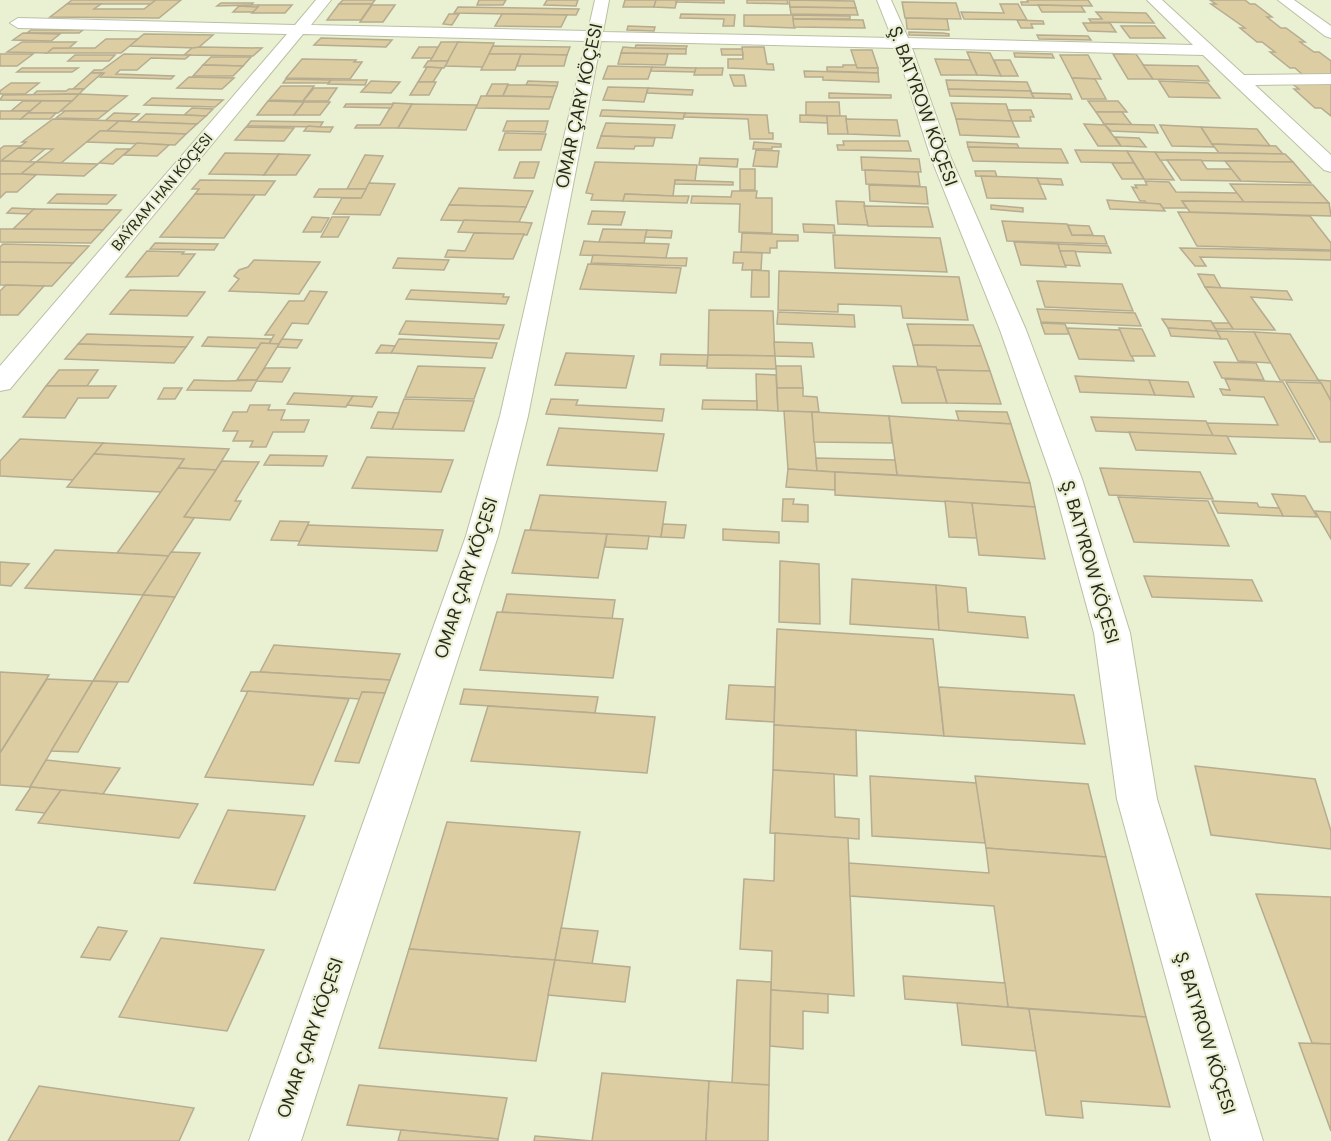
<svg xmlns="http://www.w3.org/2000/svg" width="1331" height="1141" font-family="'DM Sans',sans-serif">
<rect width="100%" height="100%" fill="#eaf0d2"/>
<g fill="#dccda3" stroke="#b6ac90" stroke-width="1.5">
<path d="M72,0h84l-5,4h-84z"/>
<path d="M156,0h25l-22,18 -109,-1 17,-13h34l-7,5h50z"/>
<path d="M343,0h32l-3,4h-33z"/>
<path d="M479,0h27l-3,5h-26z"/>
<path d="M547,0h31l-2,6 -32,-1z"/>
<path d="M625,0h31l-2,7h-31z"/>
<path d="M656,0h21l-2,8 -21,-1z"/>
<path d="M677,0h47v3l-48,-1z"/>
<path d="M747,0h40l1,4 -41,-1z"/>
<path d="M789,0l65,1 2,7 -66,-1z"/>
<path d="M1027,0h61l4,6 -70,-1 -1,-3h7z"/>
<path d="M1210,0h35l5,4h5l17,13h-5l14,11h5l19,14h-5l14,10h5l12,9v14h-28l-8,-7h-5l-20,-16h5l-13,-10h-5l-17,-14h5l-34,-24h5z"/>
<path d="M902,2l54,1 5,16 -56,-1z"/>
<path d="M221,3h32l-2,2h8l-42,1z"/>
<path d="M339,4h33l-11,16h-34z"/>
<path d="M1000,4h18l9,16 -63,-1 -3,-7 43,1z"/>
<path d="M259,5h33l-7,8h-33z"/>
<path d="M372,5h23l-12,17h-23z"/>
<path d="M1038,5l43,1 4,6h-43z"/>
<path d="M239,6l19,1 -5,5h-20z"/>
<path d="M458,7l121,2 -3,6 -122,-2z"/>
<path d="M790,7l66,1 2,7 -67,-1z"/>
<path d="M1096,12l50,1 8,10 -63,-1 -2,-3h13z"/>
<path d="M449,14h10l-7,11 -9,-1z"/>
<path d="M502,14l65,1 -6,12 -66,-1z"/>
<path d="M681,14l54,1 -1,11h-11l1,-7 -44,-1z"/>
<path d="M744,15h49l2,13 -51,-2z"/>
<path d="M793,15l57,1v3h-57z"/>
<path d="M906,18l41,1 2,11 -42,-1z"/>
<path d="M793,19l70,1 2,8 -71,-1z"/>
<path d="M1017,20l26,1 1,3h-13l2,4h-12z"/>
<path d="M1083,23h27l6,9 -28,-1z"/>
<path d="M628,26l27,1 -1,4 -27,-1z"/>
<path d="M1121,26h34l10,12h-35z"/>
<path d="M31,30h52l-4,3h-52z"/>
<path d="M909,32l34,1 6,1v2l-40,-1z"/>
<path d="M23,33l37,1 -9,7 -38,-1z"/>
<path d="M144,34l69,1 -15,13 -69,-2z"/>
<path d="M1037,35l51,1 3,4 -52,-1z"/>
<path d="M321,38l71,2 -6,7 -72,-2z"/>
<path d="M106,39h32l-17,14h-75l7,-5h42z"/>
<path d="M22,42h54l-7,6h-16l-6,5 -40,-1z"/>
<path d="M441,42h17l-10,19h-18z"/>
<path d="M458,42l36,1 -11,24 -38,-1z"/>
<path d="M636,45l51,1 -1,3 -51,-1z"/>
<path d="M493,46l77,1 -3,8 -78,-1z"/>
<path d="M200,47l62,1 -9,8 -69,-1 8,-7z"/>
<path d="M419,47h19l-6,11h-20z"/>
<path d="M623,47l12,1 51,1v5l-65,-1z"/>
<path d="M742,47h22l3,17h6l1,6 -46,-2v-9h15z"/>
<path d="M721,49h21l1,6h-21z"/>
<path d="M851,50h21l6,18h-21z"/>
<path d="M967,52l23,1 11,23 -24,-1z"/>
<path d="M621,53l47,1 -3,11 -47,-1z"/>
<path d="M1014,53l38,1 2,4 -39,-1z"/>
<path d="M0,54h33l-16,12h-17z"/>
<path d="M124,54l60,1h6l-5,4 -34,-1 -14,12h-17l-4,4 58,2 -3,3 -71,-2 4,-4h-13l3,-3h8z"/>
<path d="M489,54h32l-6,16h-34z"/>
<path d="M521,54l46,1 -3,11h-47z"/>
<path d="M1113,54h23l17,25h-25z"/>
<path d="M75,55h40l-6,6h-41z"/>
<path d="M1060,55h28l13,24 -29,-1z"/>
<path d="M211,57h40l-8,9 -40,-1z"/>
<path d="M302,59l54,1 -2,2h8l-12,17 -64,-1z"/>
<path d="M935,59l35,1 7,15h-36z"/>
<path d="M994,60h16l8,16h-17z"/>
<path d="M428,61h20l-4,7 -20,-1z"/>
<path d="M203,65l40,1 -10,10h-40z"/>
<path d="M843,65h13l1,3h21v5l-51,-2v-4h16z"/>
<path d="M1143,65l55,1 11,15 -56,-2z"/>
<path d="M608,66l44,1 -4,12h-45z"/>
<path d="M427,67l15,1 -9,14h-15z"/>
<path d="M652,67l44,1 -1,4 -44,-1z"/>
<path d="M22,68h56l-6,4h-55z"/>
<path d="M696,68h27l-1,7h-28z"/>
<path d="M804,71l74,2 1,9 -56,-2v-3h-18z"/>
<path d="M91,73h11l-18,16h-11z"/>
<path d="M730,75h14l2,11h-12z"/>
<path d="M189,77l45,1 -12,11 -45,-1z"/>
<path d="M1072,78l23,1 11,20h-24z"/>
<path d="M286,79l45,1 -3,3h-45z"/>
<path d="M331,80h36l-2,5 -37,-1z"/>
<path d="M946,80l81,2 4,9 -83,-2z"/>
<path d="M371,81l29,1 -9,11 -30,-1z"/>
<path d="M528,81l30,1 -1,4 -31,-1z"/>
<path d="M1159,81l49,2 12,15 -51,-1z"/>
<path d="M418,82h18l-7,13h-19z"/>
<path d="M11,83h28l-14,11h-25v-3z"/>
<path d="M1291,83h40v33l-10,-8h-6l-21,-19h5z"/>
<path d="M492,84h16l-5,12h-17z"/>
<path d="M508,85h18l31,1 -4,11 -50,-1z"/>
<path d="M281,86h33l-11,15 -34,-1z"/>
<path d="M608,87l40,1 -4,14 -41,-2z"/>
<path d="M314,88h23l-9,13h-25z"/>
<path d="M648,88l45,2 -1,5 -45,-2z"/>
<path d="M69,89h15l-5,5 -46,1 4,-4h29z"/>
<path d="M948,89l83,2 3,7 -84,-2z"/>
<path d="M829,93l62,2v3h-62z"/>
<path d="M1031,93l39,1 2,5 -38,-1z"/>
<path d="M79,94l48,2 -19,15h-48z"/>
<path d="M79,94l-7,7 -72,-1 3,-5z"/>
<path d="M481,96h5l67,1 -4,12 -73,-1z"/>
<path d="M152,98l71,2 -8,7 -71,-2z"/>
<path d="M23,101h19l-12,10h-19z"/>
<path d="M42,101h30l-14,12h-30z"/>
<path d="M268,101l36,1 -10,13h-37z"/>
<path d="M1088,101h30l9,11h-31z"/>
<path d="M304,102h26l-10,13h-26z"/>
<path d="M806,102h33l1,14 -34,-1z"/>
<path d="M393,103l19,1 -14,24h-43l2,-3h23z"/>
<path d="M951,103l55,1 6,17 -56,-2z"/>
<path d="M346,104h47l-2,4 -47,-1z"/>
<path d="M412,104l65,1 -11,25 -68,-2z"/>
<path d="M192,108l21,1 -7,7 -22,-1z"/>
<path d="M602,110h3l80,3 -2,6 -83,-3z"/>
<path d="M1008,110h23l3,7h-4l1,4h-19z"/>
<path d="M0,111h30l-9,8h-21z"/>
<path d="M65,111h43l-10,8 -42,-1z"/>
<path d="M1096,112h26l10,13 -28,-1z"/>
<path d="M28,113h28l-6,6h-29z"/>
<path d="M114,113l25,1 -9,7h-25z"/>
<path d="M685,113l82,2 2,18h4v6h-23l-2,-20 -64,-2z"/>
<path d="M146,114l38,1 22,1 -9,8 -60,-2z"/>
<path d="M800,115l27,1 1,7 -28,-1z"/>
<path d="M827,116h19l2,18h-20z"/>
<path d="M53,119l66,2 -12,10h-7l-39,32 -25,-1 17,-13 -35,-1 8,-6h-4z"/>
<path d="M846,119l51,1 3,16 -52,-2z"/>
<path d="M956,119l56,2 7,16 -59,-2z"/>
<path d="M119,121l18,1 60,2 -11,10 -79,-3z"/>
<path d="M251,121l72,1 -3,5 -73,-1z"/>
<path d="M507,121h41l-3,11 -42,-1z"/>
<path d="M606,123l69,2 -3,13 -71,-2z"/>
<path d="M1084,124l21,1 16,21h-23z"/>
<path d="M1104,124l50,1 4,8 -47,-2z"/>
<path d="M1160,125l41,2 13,20 -42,-1z"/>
<path d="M308,126l12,1h13l-3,5 -26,-1z"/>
<path d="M246,127l48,1 -10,13 -49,-1z"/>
<path d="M1201,127l56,2 13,17 -58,-2z"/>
<path d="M100,131h7l79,3 -11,11 -88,-3z"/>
<path d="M505,133l41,1 -5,16h-42z"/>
<path d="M601,136l54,2 -2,8h-18l-1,3 -37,-1z"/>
<path d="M1115,137l24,1 7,9 -25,-1z"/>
<path d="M843,141h65l3,10 -73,-1 -1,-5h7z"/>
<path d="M754,142l27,2v3h-9v2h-19z"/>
<path d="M967,142l50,2 2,4 -51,-1z"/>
<path d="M137,143l32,2 -12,11 -33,-1z"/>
<path d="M1212,144l64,2 7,8 -64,-1z"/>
<path d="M4,146h17l-21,16v-13z"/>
<path d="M968,147l93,2 7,14 -95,-2z"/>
<path d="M18,148l27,1 -16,13 -28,-1z"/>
<path d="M116,149h14l-17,15 -14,-1z"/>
<path d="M756,150l23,1 -2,16 -24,-1z"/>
<path d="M1075,150l52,1 7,12 -53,-1z"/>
<path d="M1127,151l28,1 19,28 -30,-1z"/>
<path d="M1155,152l130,2 8,8 -133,-2z"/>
<path d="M225,153l54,1 -15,21 -55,-1z"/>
<path d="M279,154l31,1 -14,20h-32z"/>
<path d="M365,155l18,1 -17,33h-19z"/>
<path d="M861,157l58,2 2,13 -59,-2z"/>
<path d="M700,158l38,1 -1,8 -38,-2z"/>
<path d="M1167,160h34l6,9h25l9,12 -60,-1z"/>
<path d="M1225,161l68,1 18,21 -70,-2z"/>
<path d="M0,162l1,-1 35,1 -15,12h-21z"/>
<path d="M36,162l25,1 37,1 -14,12 -63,-2z"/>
<path d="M520,162h19l-5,16h-20z"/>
<path d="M595,162l102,3 -2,16 -20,-1 -2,16 -48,-2 -2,7 -32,-1 2,-6 -7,-1z"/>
<path d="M1112,163h22l10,16h-22z"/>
<rect x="740" y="169" width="15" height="21"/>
<path d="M865,170l53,2 2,14 -54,-2z"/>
<path d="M975,171h20l2,6 -21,-1z"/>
<path d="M0,174h21l15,1 -19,17h-11l-6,6z"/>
<path d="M981,176l56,2 9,21 -59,-1z"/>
<path d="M1037,178l24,1 2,6 -23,-1z"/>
<path d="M200,180l75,1 -10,14 -70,-1 4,-5h-7z"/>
<path d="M675,180l58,2v3l-58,-1z"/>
<path d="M1145,181l24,1 7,10 62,1 6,9 -62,-1 5,7h-24l-3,-4h-13l-2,-3h-5l-8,-14 5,1 -2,-3h12z"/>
<path d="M369,183l26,1 -15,31 -47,-1 9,-16h19z"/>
<path d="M1230,184l83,1 16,18 -85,-1z"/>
<path d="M869,185l57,2 2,17 -58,-3z"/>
<path d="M459,188l74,3 -7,16 -77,-2z"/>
<path d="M319,189h47l-5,9 -47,-1z"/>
<path d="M732,191h25l-1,7h16v35l-33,-1 1,-28 -49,-1 1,-7 39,1z"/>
<path d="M57,194l59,1 -9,9 -59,-1z"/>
<path d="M195,194l60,1 -31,43 -64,-1z"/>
<path d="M625,194l48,2h16l-2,7 -64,-2z"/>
<path d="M1107,200l53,4 5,7 -55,-2z"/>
<path d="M836,201l28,1 4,23 -30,-1z"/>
<path d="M1182,201l147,2 2,13 -141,-4z"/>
<path d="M449,205l77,2 -7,15 -78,-2z"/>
<path d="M991,205l32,3v4l-32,-3z"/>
<path d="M864,206l64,1 5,20 -65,-1z"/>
<path d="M12,208l22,1 -5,5 -22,-1z"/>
<path d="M34,209l87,1 -18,20 -90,-1z"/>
<path d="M592,211l33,1 -4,13 -33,-1z"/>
<path d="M1178,212l132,4 21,27v7l-134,-4z"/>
<path d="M312,217l17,1 -8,14h-18z"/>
<path d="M332,217h17l-11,20h-17z"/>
<path d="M464,220l55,2 13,1 -5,12 -69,-3z"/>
<path d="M1002,221l65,3 5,11 32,1 3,8 -100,-3z"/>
<path d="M803,224l31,1 1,8 -31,-1z"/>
<path d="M1068,225l21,1 4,9h-21z"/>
<path d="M0,229h13l90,1 -12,13 -91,-1z"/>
<path d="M603,229l44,1 -3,13 -45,-1z"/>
<path d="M647,230l25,1 -1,7 -26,-1z"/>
<path d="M474,233l50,1 -11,25 -68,-2 3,-7 17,1z"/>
<path d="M742,233l56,2v6h-21v7h-7v5l-29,-1z"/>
<path d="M833,235l107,3 7,34 -112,-4z"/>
<path d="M584,241l15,1 70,2 -3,14 -86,-3z"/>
<path d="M1014,242l44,2 8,23 -45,-2z"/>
<path d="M155,243l63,1 -4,6 -64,-1z"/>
<path d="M3,244l86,2 -16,17 -73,-1v-15z"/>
<path d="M1058,244l50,2 3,7 -51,-2z"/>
<path d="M1180,248l151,3v9l-131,-3 6,9h-11z"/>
<path d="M147,251l37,1 -2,2h13l-17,22 -52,1z"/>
<path d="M1060,251h15l5,15 -15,-1z"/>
<path d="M734,252l28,1 -1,17h-19l1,-7h-10z"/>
<path d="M593,255l73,3h21l-1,8 -95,-3z"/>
<path d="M398,258l51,2 -5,10 -51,-2z"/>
<path d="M254,260l66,2 -21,32 -70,-3 10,-12 -5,-3 5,-6 9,-3z"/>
<path d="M0,262l73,1 -21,23h-8l-44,-1z"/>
<path d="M588,264l93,4 -5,25 -96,-4z"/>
<path d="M752,270l17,1v26h-18z"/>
<path d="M779,271l180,6 9,43 -65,-2 -2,-12 -63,-2v8l-60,-2z"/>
<path d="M1198,274l16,1 7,13 -16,-1z"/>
<path d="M1037,281l85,3 11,27 -88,-4z"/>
<path d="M6,285l38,1 -26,29h-18v-24z"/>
<path d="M1205,287l82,4 5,9 -41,-3 24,33 -42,-1z"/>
<path d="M130,290l75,2 -18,24 -77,-2z"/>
<path d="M411,290l93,4 -1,3h6l-3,7 -100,-5z"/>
<path d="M310,291l17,1 -19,32 -16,-1 -13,21h-10l5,-9h-9l24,-34h15z"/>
<path d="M1037,309l98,4 6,13 -100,-4z"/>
<path d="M709,310l64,1 2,45 -67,-1z"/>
<path d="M778,312l76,3 1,12 -78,-3z"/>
<path d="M1162,319l49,2 6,10 -49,-3z"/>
<path d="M406,321l98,4 -5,14 -100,-5z"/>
<path d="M1041,323l24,1 4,10h-24z"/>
<path d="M1212,323h17l4,6h-17z"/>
<path d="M907,324l66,1 8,21 -68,-1z"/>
<path d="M1067,328l53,2 14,31 -55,-2z"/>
<path d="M1119,328l23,1 13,27h-24z"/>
<path d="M1168,328l49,3 4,8 -50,-3z"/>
<path d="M1217,331l37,1 17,31 -33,-2 -11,-22h-6z"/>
<path d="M1254,332l36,2 29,47 -39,-1z"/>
<path d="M87,334l106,3 -7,10 -108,-3z"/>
<path d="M208,337l63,2 -2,5 -8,-1 -3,5 -56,-2z"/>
<path d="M282,339l20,1 -5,8 -20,-1z"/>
<path d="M399,339l98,4 -5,15 -101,-5z"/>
<path d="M774,342l38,1 2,14 -39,-1z"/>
<path d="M261,343l18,1 -22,36h-20z"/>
<path d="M78,344l108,3 -12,16 -109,-4z"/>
<path d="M381,345l14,1 -4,7h-15z"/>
<path d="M913,345l68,1 9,25 -53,-1 -1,-3 -18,-1z"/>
<path d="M566,353l68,3 -8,32 -71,-3z"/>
<path d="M661,354l47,1 -1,11 -47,-1z"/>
<path d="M708,355l67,1 1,13 -69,-1z"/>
<path d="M1214,362l42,1 8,17 -42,-2z"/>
<path d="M418,366l67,2 -11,31 -69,-2z"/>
<path d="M776,366h25l2,22h-26z"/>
<path d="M893,366l43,1 11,36h-45z"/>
<path d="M265,368h25l-8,14 -26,-1z"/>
<path d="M59,370h39l-11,16h-41z"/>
<path d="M937,370l53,1 11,33 -54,-1z"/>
<path d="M756,374l20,1 2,36 -21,-1z"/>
<path d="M1075,376l74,4 6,15 -75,-3z"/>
<path d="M1225,379l58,3 32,57 -102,-3 -7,-13 72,2 -14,-28 -41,-2 -3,-6 10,1z"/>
<path d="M194,380l33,1 30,-1 -6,11 -64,-1z"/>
<path d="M1149,380l39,2 6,15 -39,-2z"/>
<path d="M1318,380l13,1v20l-10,-18z"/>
<path d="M1286,382l35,1 10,18v41h-11z"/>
<path d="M46,386h70l-8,12h-30l-13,20 -42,-1z"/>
<path d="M164,388h18l-7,11h-17z"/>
<path d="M777,388h26v8l14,1 2,15 -41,-1z"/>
<path d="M294,393l59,3 -7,11 -59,-3z"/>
<path d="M353,396l24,1 -5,10 -25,-2z"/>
<path d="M404,399l70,2 -10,30 -72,-2z"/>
<path d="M551,399l27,1 -2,5 88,4 -2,12 -116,-7z"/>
<path d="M703,400l54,1v9l-55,-1z"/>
<path d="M250,405h20l-2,5h17l-4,10h28l-5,12h-31l-7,15h-16l3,-6h-20l5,-10h-15l10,-19h14z"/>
<path d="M784,411l28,1 5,59 -29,-2z"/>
<path d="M956,411l51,1 4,12 -52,-3z"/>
<path d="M378,412l21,1 -7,16 -21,-1z"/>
<path d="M812,412l77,4 3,27 -78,-1z"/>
<path d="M889,416l122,8 19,59 -133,-8z"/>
<path d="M1091,417l115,4 7,15 -117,-5z"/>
<path d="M559,428l105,6 -7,37 -110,-6z"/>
<path d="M1129,432l98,4 9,18 -100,-4z"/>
<path d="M20,439l83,4 -30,37 -73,-4v-15z"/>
<path d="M103,443l126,6 -13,21 -38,-2 6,-9 -90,-5z"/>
<path d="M94,454l90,5 -23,33 -94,-5z"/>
<path d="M270,455l57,1 -4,10 -59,-1z"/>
<path d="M367,457l86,3 -12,32 -89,-4z"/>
<path d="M816,458l79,2 2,15 -80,-4z"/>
<path d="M222,461l37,1 -24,39h6l-11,19 -46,-3z"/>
<path d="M178,468l38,2 -32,47 10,1 -25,38 -52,-3z"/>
<path d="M1100,468l100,4 13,27 -104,-4z"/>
<path d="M788,469l47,3v18l-49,-3z"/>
<path d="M835,472l195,11 5,24 -200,-12z"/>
<path d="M1272,494l33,2 12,21 -34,-1z"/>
<path d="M540,495l126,7 -5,35 -131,-7z"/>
<path d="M1118,497l90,4 21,45 -95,-4z"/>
<path d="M783,499h11l-1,5 15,1v17l-26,-1z"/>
<path d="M945,501l27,2 5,35 -28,-1z"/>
<path d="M1212,501l45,2 2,4 20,1 4,8 -65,-3z"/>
<path d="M972,503l63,4 10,52 -66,-4z"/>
<path d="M1315,511l16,1v27z"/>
<path d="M280,521l29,1 -9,19 -29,-1z"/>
<path d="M663,524l23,1 -2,13 -23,-1z"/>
<path d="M308,525l135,5 -6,21 -139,-6z"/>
<path d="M723,529l56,3v11l-56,-3z"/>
<path d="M525,530l82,4 -9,44 -86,-5z"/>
<path d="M607,534l42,2 -2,13 -42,-2z"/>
<path d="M55,550l62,3 52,3 -26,39 -118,-7z"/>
<path d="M171,552l29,1 -25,44 -32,-2z"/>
<path d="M780,561l39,3 1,60 -41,-2z"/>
<path d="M0,562l29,2 -18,22 -11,-1z"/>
<path d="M1144,576l108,4 10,21 -110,-4z"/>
<path d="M852,579l84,6 3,45 -89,-6z"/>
<path d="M936,585l30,3 2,24 57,5 3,21 -89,-8z"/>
<path d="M507,594l108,6 -3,19 -110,-7z"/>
<path d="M143,595l32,2 -47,85 -35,-1z"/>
<path d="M497,612l126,7 -10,59 -133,-8z"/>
<path d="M777,629l156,10 11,97 -170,-11z"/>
<path d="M274,645l126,9 -10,26 -130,-8z"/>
<path d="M0,672l49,3 -49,78z"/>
<path d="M251,672h9l130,8 -5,13 -23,-1 -2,7 -119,-8z"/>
<path d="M47,679l46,2 -63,106 -30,-2v-32z"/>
<path d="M93,681l25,1 -40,70 -27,-1z"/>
<path d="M729,685l46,2 -1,35 -48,-3z"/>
<path d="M939,687l135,8 11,49 -141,-8z"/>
<path d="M464,689l134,8 -3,16 -135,-9z"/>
<path d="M248,691l101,8 -36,86 -108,-8z"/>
<path d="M362,692l23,1 -26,70 -24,-2z"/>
<path d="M488,706l167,11 -8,56 -176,-12z"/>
<path d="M774,725l82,5 1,46 -84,-6z"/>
<path d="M46,760l74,8 -17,26 -73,-7z"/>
<path d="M1195,766l120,13 16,52v18l-120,-14z"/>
<path d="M773,770l61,4 1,43 24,2v20l-89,-6z"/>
<path d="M870,776l107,7 8,60 -113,-7z"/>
<path d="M975,776l113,8 18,73 -120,-9z"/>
<path d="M31,787l30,3 -16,23 -29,-3z"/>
<path d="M61,790l42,4 95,10 -19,34 -141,-15z"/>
<path d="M228,810l77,6 -30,74 -81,-7z"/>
<path d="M447,822l133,10 -25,128 -146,-11z"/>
<path d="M775,833l73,5 6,158 -83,-6 1,-39 -32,-2 4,-70 30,2z"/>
<path d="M986,848l120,9 40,160 -138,-10 -14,-101 -144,-10 -1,-33 140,10z"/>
<path d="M1256,894l75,3v147l-19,-1z"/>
<path d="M98,927l29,4 -17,29 -29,-3z"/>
<path d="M561,928l37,3 -6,33 -37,-4z"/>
<path d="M161,938l103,12 -37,81 -108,-14z"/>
<path d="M409,949l146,11 -19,101 -157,-13z"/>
<path d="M555,960l75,7 -5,35 -77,-7z"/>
<path d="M903,976l102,7 3,24 -103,-8z"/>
<path d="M737,980l34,2 -2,103 -37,-2z"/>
<path d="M771,990l57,4v19l-25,-2v38l-33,-3z"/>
<path d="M957,1003l72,6 7,42 -74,-6z"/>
<path d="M1029,1009l117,8 24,90 -89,-6 2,17 -37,-3z"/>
<path d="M1299,1043l32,1v87z"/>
<path d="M602,1073l107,8 -3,60h-114z"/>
<path d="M709,1081l60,4 -1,56h-62z"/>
<path d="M359,1085l148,13 -9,41 -151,-14z"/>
<path d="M39,1086l155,22 -15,33h-171z"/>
<path d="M401,1130l97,9v2h-100z"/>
<path d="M535,1136l57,5h-58z"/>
</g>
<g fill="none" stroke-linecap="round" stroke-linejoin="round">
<defs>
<g id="minor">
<path d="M316,0h15l-20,25 277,6 7,-31h14l-6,32 289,6 -15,-38h14l17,38 285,7 -46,-45h15l82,75 87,-1v10l-76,1 76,70v17l-7,-2 -121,-115 -291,-7 39,110 75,172 56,149 48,154 27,166 106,342h-52l-94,-342 -23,-166 -42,-154 -52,-149 -69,-172 -35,-110 -295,-7 -73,375 -30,120 -197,605h-52l217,-605 34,-120 86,-375 -283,-7 -293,355 -10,2v-25l287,-332 -269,-6 -8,-5 8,-5 277,7z"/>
<path d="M1278,0h16l37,26v12l-6,-2z"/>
</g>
</defs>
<use href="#minor" stroke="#bac0a3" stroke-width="2"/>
<use href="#minor" fill="#fff" fill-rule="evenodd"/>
</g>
<g text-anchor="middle" stroke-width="4.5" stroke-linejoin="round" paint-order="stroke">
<g font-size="15" fill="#27291e" stroke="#eaf0d2">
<text transform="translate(162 192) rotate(-50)" y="5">BAÝRAM HAN KÖÇESI</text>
</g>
<g font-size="18" fill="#27291e" stroke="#eaf0d2">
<text transform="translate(579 106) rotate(-78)" y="6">OMAR ÇARY KÖÇESI</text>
<text transform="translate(923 106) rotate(70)" y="6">Ş. BATYROW KÖÇESI</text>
<text transform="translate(1090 562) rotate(74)" y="6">Ş. BATYROW KÖÇESI</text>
<text transform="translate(466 578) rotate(-72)" y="6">OMAR ÇARY KÖÇESI</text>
<text transform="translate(1205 1033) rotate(73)" y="6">Ş. BATYROW KÖÇESI</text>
<text transform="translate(310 1038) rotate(-71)" y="6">OMAR ÇARY KÖÇESI</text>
</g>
</g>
</svg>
